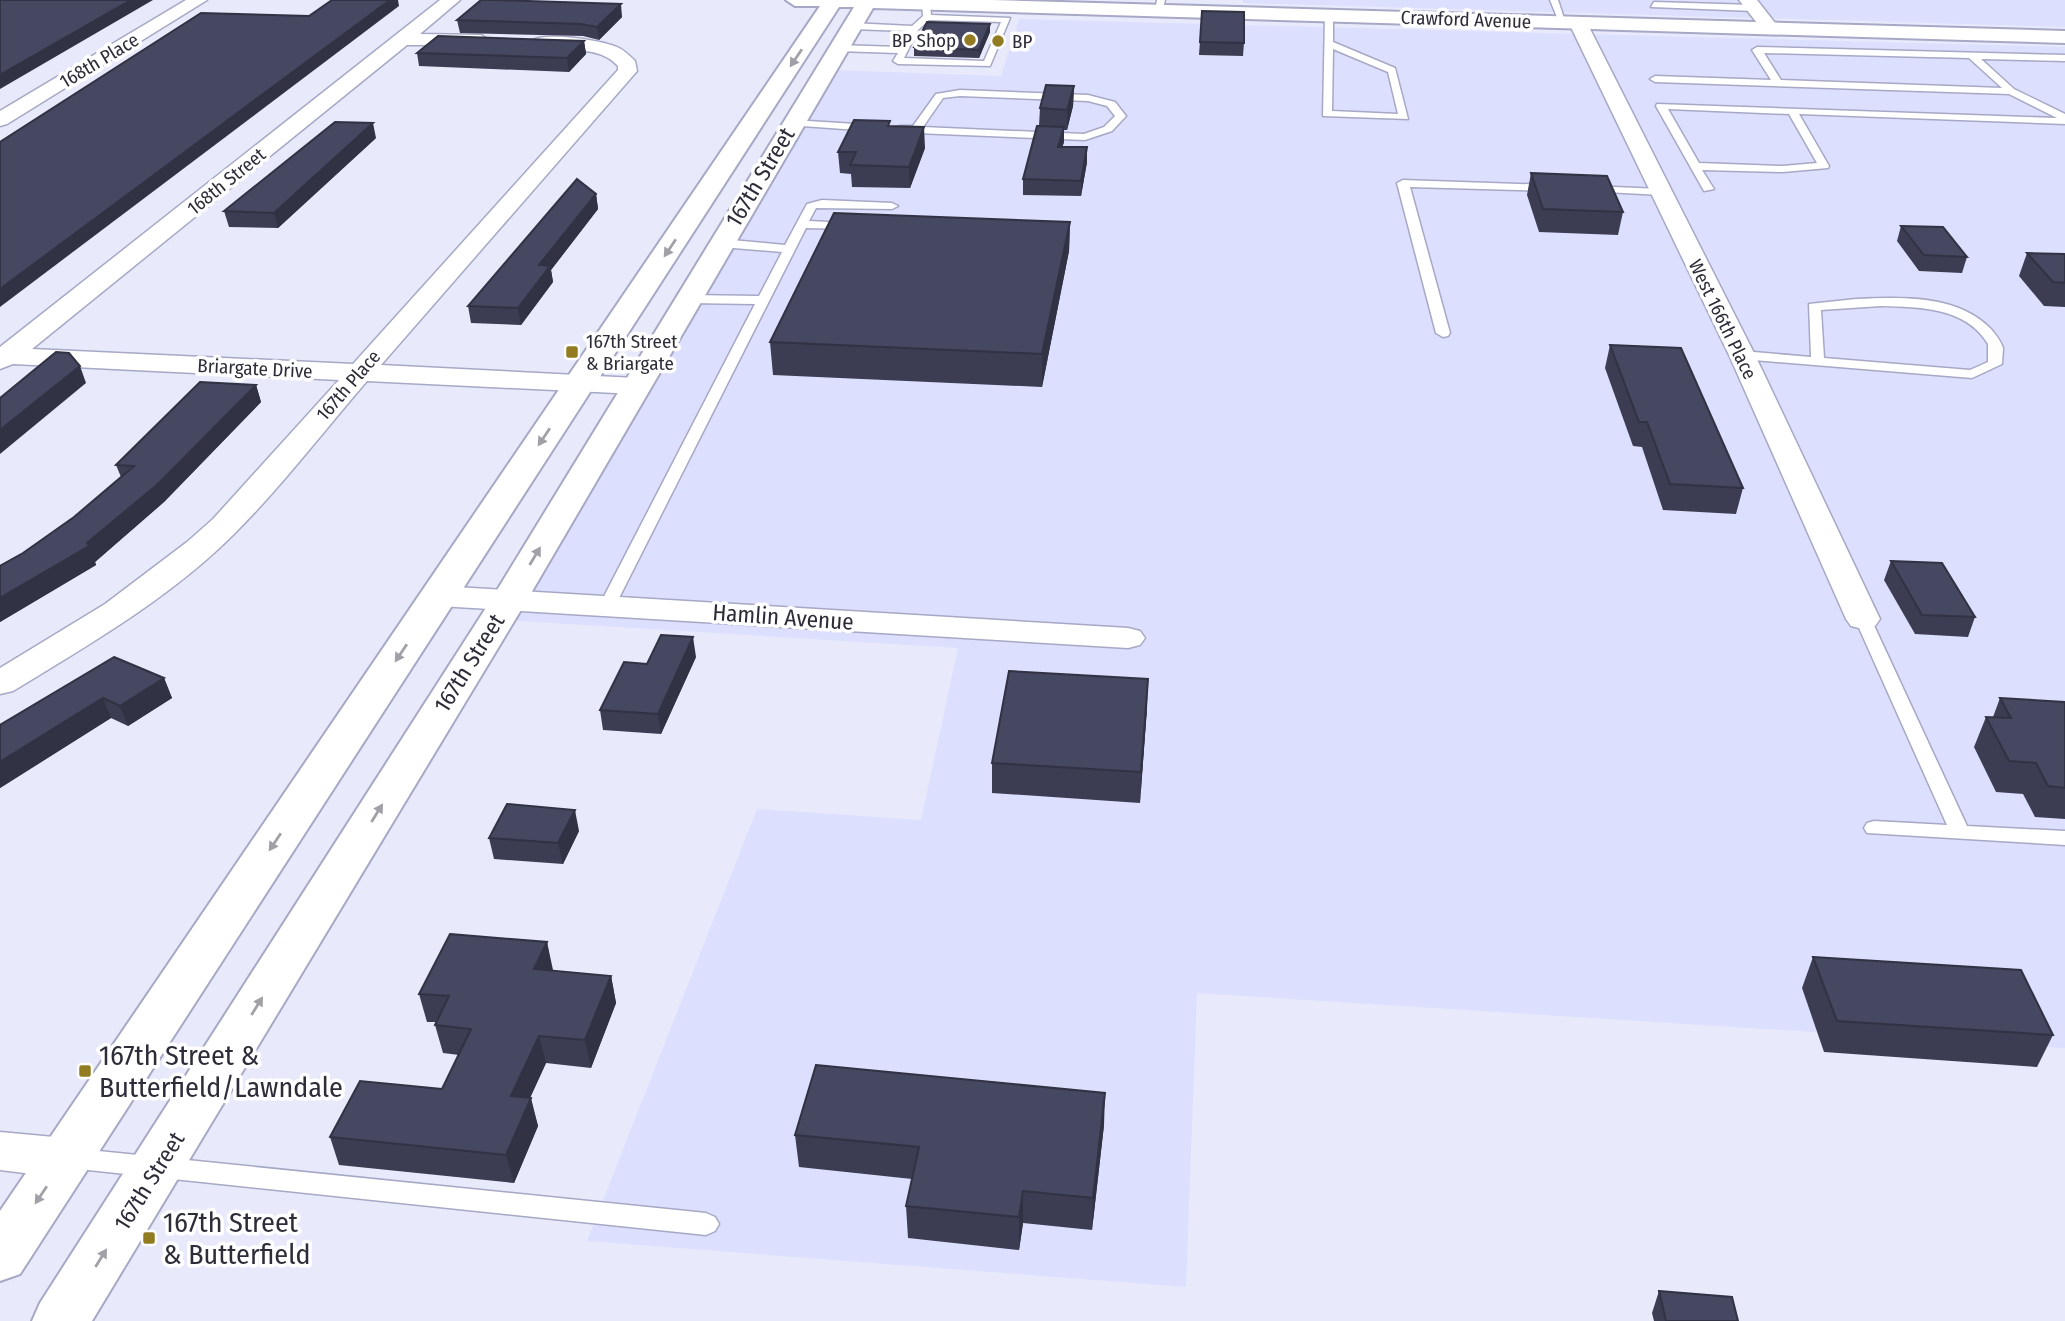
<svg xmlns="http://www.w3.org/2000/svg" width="2065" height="1321" font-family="'Fira Sans Condensed',sans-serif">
<rect width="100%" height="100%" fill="#e8eafc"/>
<g fill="#dddffe">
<path d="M1243,0h822v27l-822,-24z"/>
<path d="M1019,19l1046,28v1001l-868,-55 -11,294 -599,-46 170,-432 164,11 37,-172 -456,-28 331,-550 168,6z"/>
</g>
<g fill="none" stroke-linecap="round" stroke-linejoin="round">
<defs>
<g id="service">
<path d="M1157,0h8l-3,13 -7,-2z"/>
<path d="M1550,0h8l8,24 -7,-2z"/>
<path d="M926,1l4,3 1,11 79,3 -20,48 -92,-2 -5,-3 5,-8 -61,-2 -5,-3 5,-3 63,2 8,-16 -57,-2 -4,-3 4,-3 61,3 11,-10 -1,-12zM929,20l72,2 -17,39 -80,-3 14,-28z"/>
<path d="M1654,2l100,3 4,3 -4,3 -103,-4z"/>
<path d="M1329,12l4,3v27l62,26 13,51 -85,-3 2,-101zM1333,49l55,23 10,42 -66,-3z"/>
<path d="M1757,47l308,8v6l-84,-2 33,30 51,25v10l-266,-10 30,52 -1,2 -45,4 -81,-2 12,19 -10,2 -48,-85 1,-2 400,14 -48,-24 -354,-12 -5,-3 5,-3 116,4 -19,-30zM1764,53l205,5 33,30 -221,-8zM1668,109l121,5 28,49 -34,3 -84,-3z"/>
<path d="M960,90l128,5 27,7 11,14 -14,15 -27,9 -169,-7 -21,-4 5,-3h13l23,-32zM960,96l128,5 19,5 8,10 -11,11 -20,7 -161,-7 20,-29z"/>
<path d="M792,120l80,5 5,3 -5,3 -84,-6 -1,-2z"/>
<path d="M1403,180l149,5 6,3 -6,3 -142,-4 40,146 -2,3 -5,1 -7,-4 -39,-150z"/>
<path d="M1591,186l70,3 6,3 -6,3 -74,-4 -2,-2z"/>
<path d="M822,200l70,3 6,3 -6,3 -76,-1 -7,13 40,2 6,3 -6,3 -43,-1 -191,378 -2,4h-12l-2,-4 156,-302 -67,-1 -6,-4 6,-4 71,1 23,-44 -61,-5 -6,-4 6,-4 64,6 22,-41z"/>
<path d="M1856,299c45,-2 101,-5 135,30 4,5 10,12 12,19 0,5 -1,11 -1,16l-30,14 -230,-19 -7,-4 7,-4 69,6 -2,-53zM1881,306c38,1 85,1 107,38v18l-18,8 -146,-12 -3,-48z"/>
<path d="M1863,614l8,5 96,207 98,5v14l-198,-12 -3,-5 3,-5 7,-2 73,4 -92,-206z"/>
<path d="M69,1148l637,65 9,4 4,7 -4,7 -9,4 -637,-67 -9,-3 -3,-7 3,-7z"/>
</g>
<g id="minor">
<path d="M186,0h21l-200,124 -7,2v-15z"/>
<path d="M440,0h20l-40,34 61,1 9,6 -3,4h-80l-375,304 321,15 265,-294v-4c-25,-28 -76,-7 -90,-23 11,-13 73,-3 89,4 7,3 12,8 18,14l2,10 -256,294 255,13 10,2 4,6 -4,6 -10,2 -269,-13c-44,51 -86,106 -133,153 -64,64 -144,110 -221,157l-13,3v-26l105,-64 82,-62 26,-23 126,-139 -326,-16 -13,5v-22z"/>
<path d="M1739,0h18l22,28 -3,4h-12z"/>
<path d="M1578,18l9,5 168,332 125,264 -5,7 -12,3 -12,-3 -5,-7 -117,-264 -160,-332z"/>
<path d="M439,586l689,42 12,3 5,7 -5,7 -12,3 -689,-42 -12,-3 -5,-7 5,-7z"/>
<path d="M0,1132l65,6 17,6 7,14 -7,14 -17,6 -65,-8z"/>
</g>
<path id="secondary" d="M786,0h206l1073,31v12l-1192,-35 -346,592 -435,721h-60l8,-18 451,-703 363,-593h-15l-819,1267 -20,7v-70l820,-1205h-25z"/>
</defs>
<use href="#service" stroke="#a6a8c5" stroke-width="3"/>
<use href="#minor" stroke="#a6a8c5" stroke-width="3"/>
<use href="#secondary" stroke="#a6a8c5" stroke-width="4"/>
<use href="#service" fill="#fff" fill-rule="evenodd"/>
<use href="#minor" fill="#fff" fill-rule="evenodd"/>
<use href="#secondary" fill="#fff" fill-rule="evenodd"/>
</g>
<g fill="#3c3d53">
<path d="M1202,11l42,32 -1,13 -44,-1z"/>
<path d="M622,17l-23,23 -16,-4 -123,-3 -3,-13z"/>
<path d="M990,24v8l-11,26 -65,-2v-9z"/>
<path d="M584,41l2,13 -17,18 -150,-6 -2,-13z"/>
<path d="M1074,86l-1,20 -6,24h-3v12l-2,5 25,15 -6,34 -58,-1v-16l16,-53 1,-18z"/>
<path d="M890,126l35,22 -15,40 -58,-1 -1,-13 -11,-1 -2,-21z"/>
<path d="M376,138l-98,90 -49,-1 -5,-16z"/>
<path d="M1531,173l92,39 -5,23 -79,-3 -12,-37z"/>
<path d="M596,194l2,15 -47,61 2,12 -32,43 -50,-2 -3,-17z"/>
<path d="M1070,222l-1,29 -27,136 -269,-12 -3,-33z"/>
<path d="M1901,226l66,31 -5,16 -43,-2 -22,-30z"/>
<path d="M2027,253l38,1v53l-21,-1 -25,-30z"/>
<path d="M1610,345l133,143 -7,26 -73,-4 -21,-63 -9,-1 -28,-78z"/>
<path d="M256,385l5,17 -97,100 -69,60 1,3 -96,57v-56l23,-13 51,-36 47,-40 -5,-12z"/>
<path d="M1891,561l84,56 -7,20 -53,-3 -31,-54z"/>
<path d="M696,657l-35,77 -58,-4 -3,-20z"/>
<path d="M164,678l8,20 -44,28 -17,-8 -111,70v-63z"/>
<path d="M2000,698l65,4v117l-30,-2 -12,-23 -27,-2 -22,-45 12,-30h7z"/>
<path d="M1147,708l-7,95 -148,-10v-30z"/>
<path d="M579,831l-16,33 -69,-5 -5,-21z"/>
<path d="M547,942l5,29 59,5 5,27 -25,65 -45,-5 -16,35 8,28 -24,57 -175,-18 -9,-28 112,-48 17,-34 -16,-2 -8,-28 1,-3h-9l-8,-28z"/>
<path d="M1813,957l240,78 -16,32 -213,-15 -22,-64z"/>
<path d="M1104,1125l-12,105 -69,-7 -4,27 -111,-12 -2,-32 6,-27 -113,-12 -4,-32z"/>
<path d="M1659,1291l79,30h-84l-2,-8z"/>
</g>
<g fill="#313243">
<path d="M131,0h22l-153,89v-14z"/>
<path d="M390,0h8l1,6 -399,301v-18z"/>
<path d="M621,4l1,13 -23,23 -2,-13z"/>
<path d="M990,24v8l-11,26v-8z"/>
<path d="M584,41l2,13 -17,18 -2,-14z"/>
<path d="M1074,86l-1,20 -6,24v-20z"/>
<path d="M373,123l3,15 -98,90 -4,-15z"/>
<path d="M924,127l1,21 -15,40 -1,-21z"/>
<path d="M1064,127v15l-6,19v-14z"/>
<path d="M1087,147v15l-6,34v-15z"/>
<path d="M596,194l2,15 -47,61 2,12 -32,43 -3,-17 21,-43z"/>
<path d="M1070,222l-1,29 -27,136v-33z"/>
<path d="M80,366l6,17 -86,71v-24z"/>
<path d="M256,385l5,17 -97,100 -69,60 1,3 -96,57v-24l87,-55z"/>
<path d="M693,637l3,20 -35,77 -3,-20z"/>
<path d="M164,678l8,20 -44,28 -8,-20z"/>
<path d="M1148,679l-1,29 -7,95 1,-31z"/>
<path d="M103,698l8,20 -111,70v-26z"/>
<path d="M575,810l4,21 -16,33 -5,-21z"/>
<path d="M547,942l6,28 -13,27 -6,-28z"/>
<path d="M611,976l5,27 -25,65 -6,-28z"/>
<path d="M539,1036l7,27 -28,61 -7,-28z"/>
<path d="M1105,1093l-1,32 -12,105 1,-32z"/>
<path d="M531,1098l7,28 -24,57 -8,-28z"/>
<path d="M1023,1191v32l-4,27v-33z"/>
</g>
<g fill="#464760" stroke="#313243" stroke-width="2">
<path d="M0,0h131l-131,75z"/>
<path d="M332,0h58l-390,289v-147l201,-129 108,3z"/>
<path d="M481,0h16l124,4 -24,23 -16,-3 -124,-4z"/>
<path d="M1202,11l42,1v31l-44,-1z"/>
<path d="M927,22l63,2 -11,26 -65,-3z"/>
<path d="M438,36l146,5 -17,17 -150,-5z"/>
<path d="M1046,85l28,1 -7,24 -27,-2z"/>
<path d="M854,120l36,1 -2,5 36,1 -15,40 -59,-2 6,-13h-18z"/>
<path d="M335,122l38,1 -99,90 -50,-2z"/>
<path d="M1037,126l27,1 -6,20h29l-6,34 -58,-2z"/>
<path d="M1531,173l76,3 16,36 -80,-3z"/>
<path d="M577,179l19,15 -57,71 11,1 -32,42 -50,-2z"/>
<path d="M834,213l236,9 -28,132 -272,-12z"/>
<path d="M1901,226l42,1 24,30 -43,-2z"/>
<path d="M2027,253l38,1v29l-12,-1z"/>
<path d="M1610,345l71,3 62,140 -73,-4 -23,-62h-8z"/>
<path d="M56,352l13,1 11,13 -80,64v-32z"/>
<path d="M200,382l56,3 -98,99 -71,59 2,3 -89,52v-32l23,-13 51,-36 60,-51 -18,-1z"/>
<path d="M1891,561l51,2 33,54 -53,-2z"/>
<path d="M661,635l32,2 -35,77 -58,-4 24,-48 23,2z"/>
<path d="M114,657l50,21 -44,28 -17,-8 -103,64v-37z"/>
<path d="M1009,671l139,8 -7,93 -149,-9z"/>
<path d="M2000,698l65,4v86l-17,-2 -12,-23 -27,-2 -23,-44 25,1z"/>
<path d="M507,804l68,6 -17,33 -69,-5z"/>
<path d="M450,934l97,8 -13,27 77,7 -26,64 -46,-4 -28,60 20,2 -25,57 -176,-18 30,-56 82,8 29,-60 -36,-4 14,-29 -30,-2z"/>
<path d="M1813,957l208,13 32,65 -216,-14z"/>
<path d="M816,1065l289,28 -12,105 -70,-7 -4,26 -113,-11 13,-59 -124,-12z"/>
<path d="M1659,1291l73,6 6,24h-72z"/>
</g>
<defs><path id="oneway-solid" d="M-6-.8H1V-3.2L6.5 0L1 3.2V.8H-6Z" transform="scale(1.75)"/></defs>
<g fill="#a0a0a6">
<use href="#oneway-solid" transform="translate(796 58) rotate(124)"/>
<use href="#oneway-solid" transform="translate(670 248) rotate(124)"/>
<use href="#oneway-solid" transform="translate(544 437) rotate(124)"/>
<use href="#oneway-solid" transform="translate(535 556) rotate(-59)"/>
<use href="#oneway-solid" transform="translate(401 653) rotate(124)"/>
<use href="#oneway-solid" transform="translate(377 813) rotate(-58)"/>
<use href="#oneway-solid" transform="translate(275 842) rotate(124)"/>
<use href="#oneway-solid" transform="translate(257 1006) rotate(-58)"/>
<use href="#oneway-solid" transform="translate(41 1195) rotate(124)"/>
<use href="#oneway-solid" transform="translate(101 1258) rotate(-58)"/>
</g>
<g fill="#917c22" stroke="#fff" stroke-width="2.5">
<circle cx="970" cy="40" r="7"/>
<circle cx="998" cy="41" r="7"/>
<rect x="565" y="345" width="14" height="14" rx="3.5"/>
<rect x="78" y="1064" width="14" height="14" rx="3.5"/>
<rect x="142" y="1231" width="14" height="14" rx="3.5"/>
</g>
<g text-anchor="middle" stroke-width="7" stroke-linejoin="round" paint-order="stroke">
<g font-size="19" fill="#2d2d39" stroke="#fff">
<text transform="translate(1466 19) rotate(2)" y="7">Crawford Avenue</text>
<text transform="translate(99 60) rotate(-31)" y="7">168th Place</text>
<text transform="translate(226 181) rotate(-39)" y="7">168th Street</text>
<text transform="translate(1723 319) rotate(64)" y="7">West 166th Place</text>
<text transform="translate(255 368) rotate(3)" y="7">Briargate Drive</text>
<text transform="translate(348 385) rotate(-49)" y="7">167th Place</text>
</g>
<g font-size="19" fill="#2d2d39" stroke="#fff" text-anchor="start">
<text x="956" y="47" text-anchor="end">BP Shop</text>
<text x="1012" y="48">BP</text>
<text x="586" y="348">167th Street<tspan x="586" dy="22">&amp; Briargate</tspan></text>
</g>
<g font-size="23" fill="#2d2d39" stroke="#fff">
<text transform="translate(760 177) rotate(-59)" y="8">167th Street</text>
<text transform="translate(783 617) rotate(4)" y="8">Hamlin Avenue</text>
<text transform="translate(469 663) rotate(-58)" y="8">167th Street</text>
<text transform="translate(149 1181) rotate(-58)" y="8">167th Street</text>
</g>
<g font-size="28" fill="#2d2d39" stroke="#fff" text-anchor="start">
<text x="99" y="1065">167th Street &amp;<tspan x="99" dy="32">Butterfield/Lawndale</tspan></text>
<text x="163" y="1232">167th Street<tspan x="163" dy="32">&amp; Butterfield</tspan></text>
</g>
</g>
</svg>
